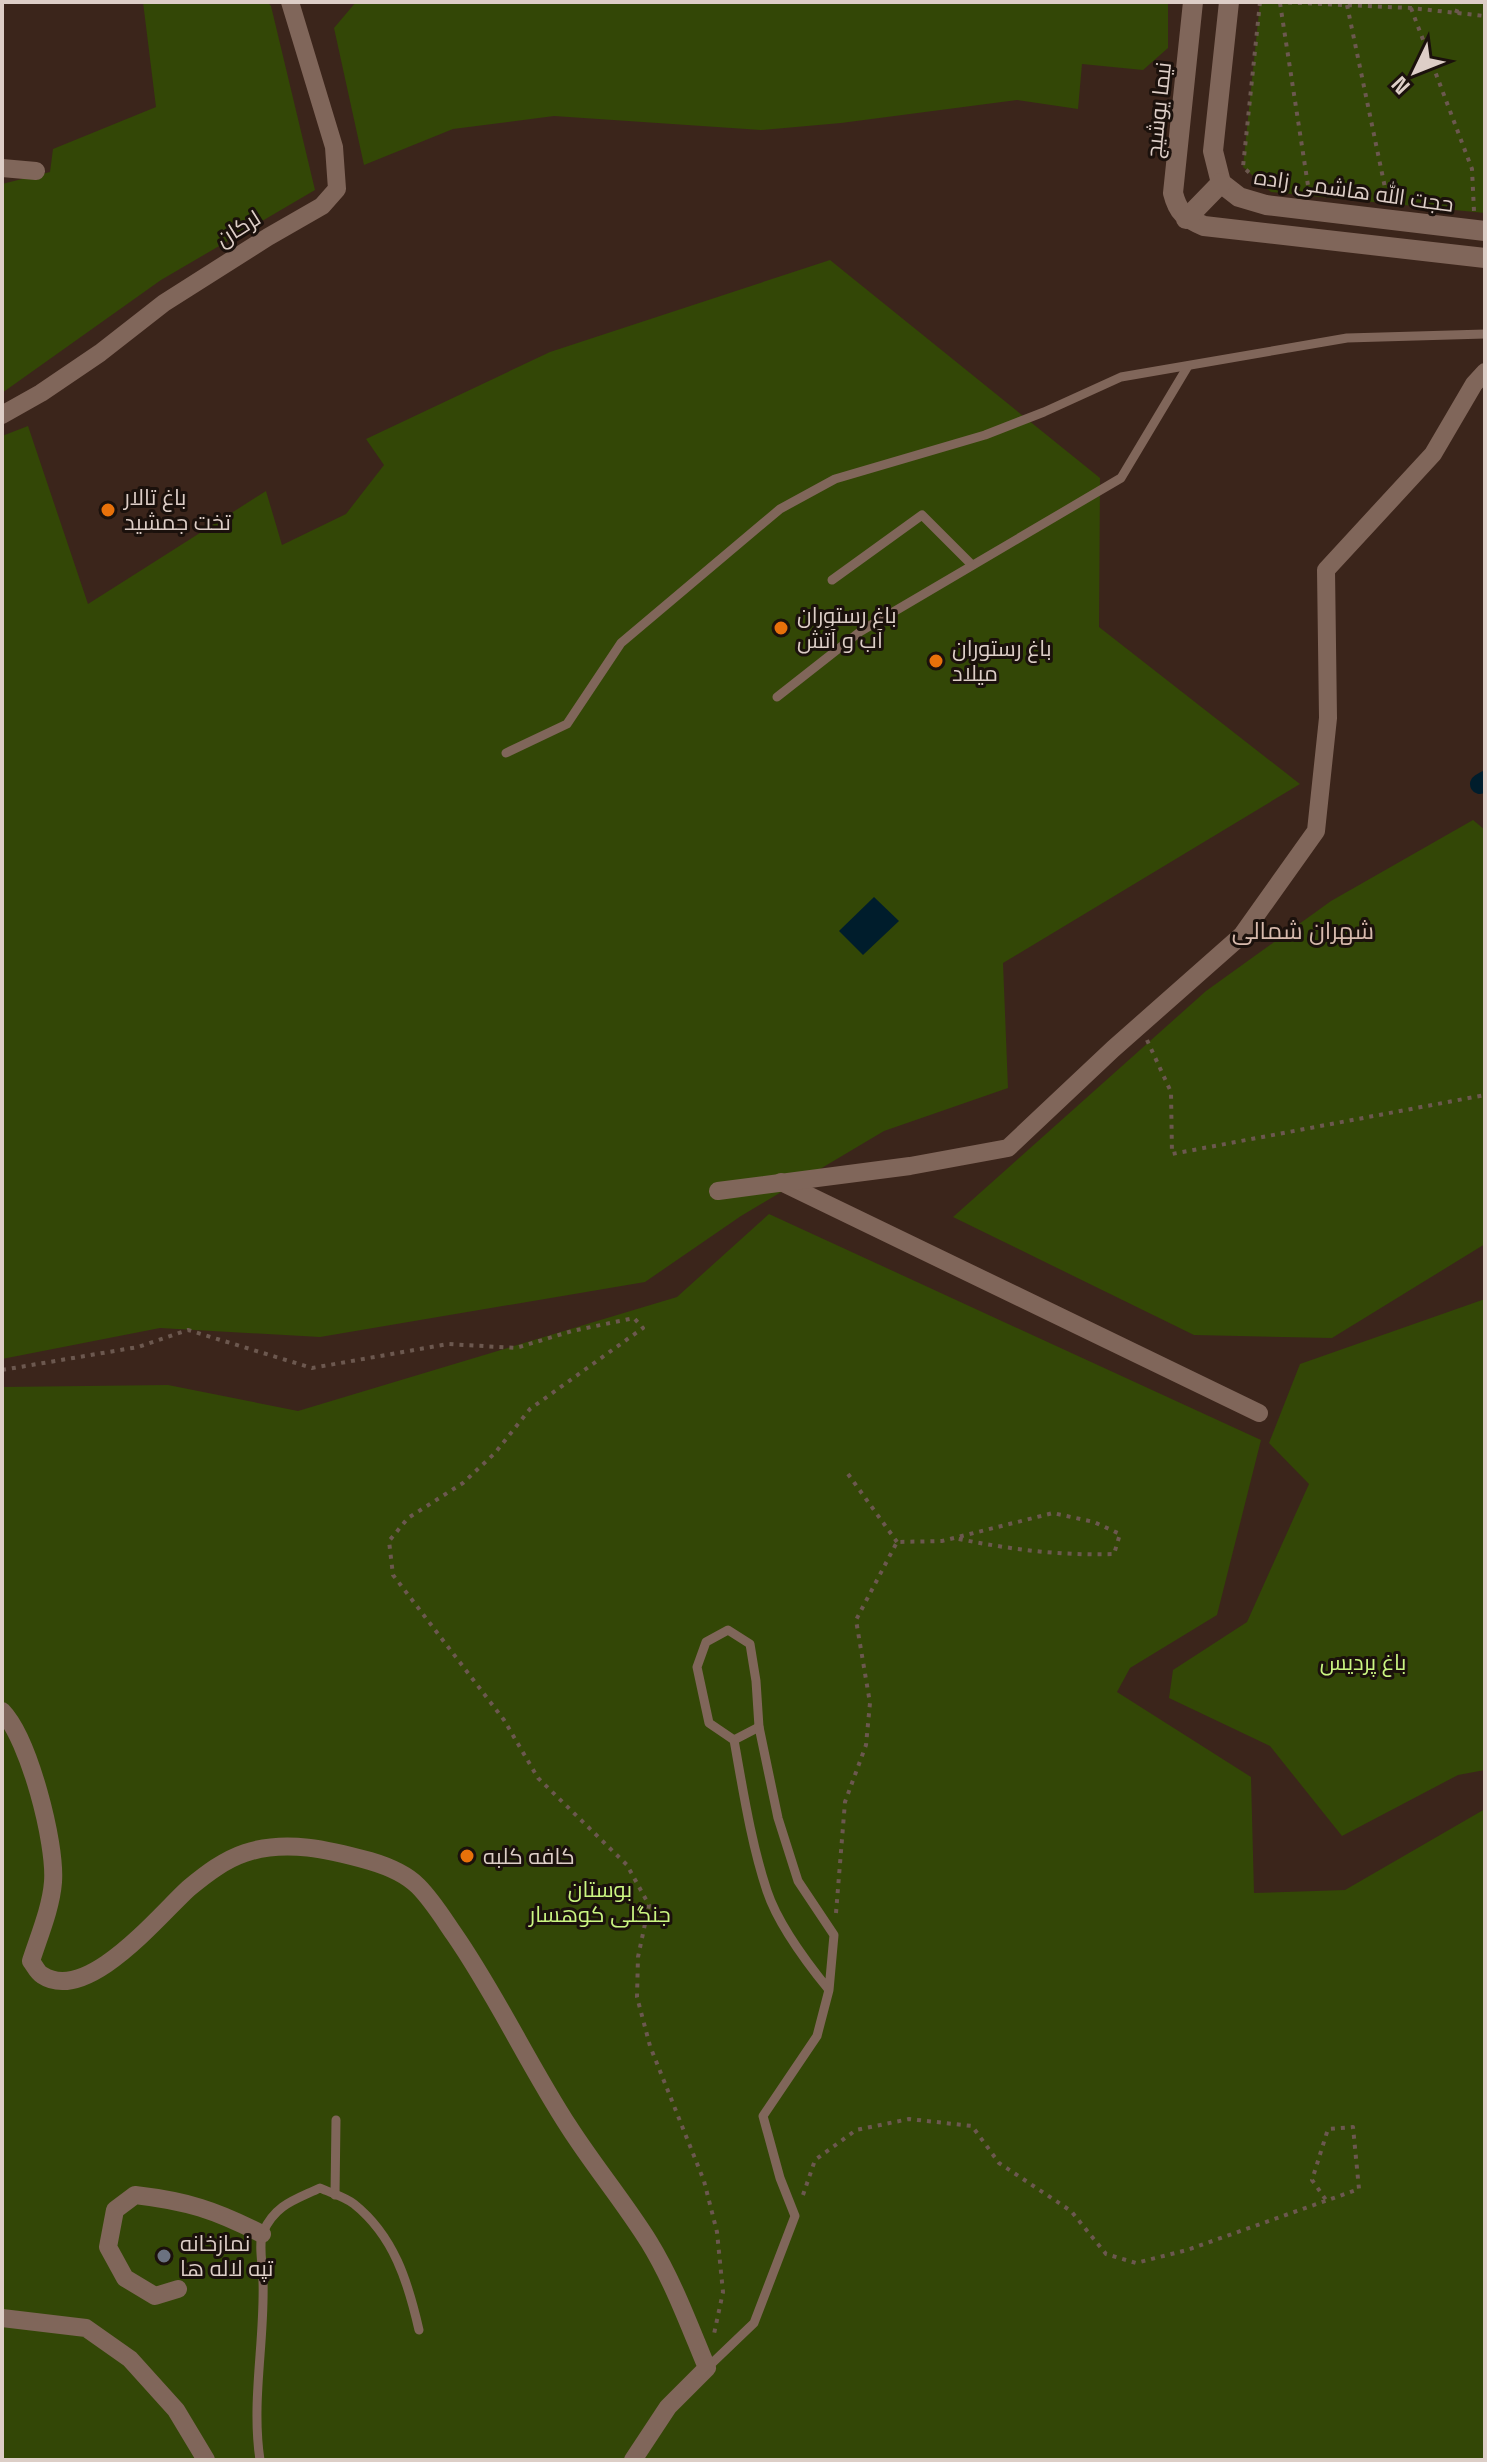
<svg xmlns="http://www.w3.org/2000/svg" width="1487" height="2462" font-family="'Space Grotesk',Cairo,sans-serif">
<rect width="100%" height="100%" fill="#3b251b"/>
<g fill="#334706">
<path d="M143,2h124l4,4 44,184 -154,90 -159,113v-209l48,-12 3,-23 103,-42z"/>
<path d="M356,2h812v46l-25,22 -61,-6 -4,45 -61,-9 -176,23 -80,7 -207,-14 -101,13 -89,36 -30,-137z"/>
<path d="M1260,2h225v211l-214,-21 -28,-25z"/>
<path d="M830,260l270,218 -1,149 201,157 -297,179 5,125 -124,43 -143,85 -96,66 -325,55 -160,-9 -158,31v-923l26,-10 60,178 178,-113 16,54 64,-31 38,-49 -18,-26 184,-87z"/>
<path d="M1473,820l12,10v414l-153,94 -138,-3 -241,-118 253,-226 125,-90z"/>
<path d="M769,1214l492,226 -44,175 -87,53 -13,24 134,85 3,116 91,-3 140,-81v651h-1483v-1073l166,-2 130,26 379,-114z"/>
<path d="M1485,1299v471l-27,5 -116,61 -72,-90 -101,-48 4,-28 74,-48 62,-138 -40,-41 31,-79z"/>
</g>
<path fill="#001d2c" d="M874,897l25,24 -36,34 -24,-24z"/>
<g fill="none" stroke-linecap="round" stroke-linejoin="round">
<path stroke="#001d2c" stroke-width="20" d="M1480,784l5,-3"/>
<g stroke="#6c584f" stroke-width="4" stroke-dasharray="4 6" stroke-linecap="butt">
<path d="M1260,2l-17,165 18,16"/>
<path d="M1278,2l133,6 74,8"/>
<path d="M1280,3l29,189"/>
<path d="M1347,5l41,197"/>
<path d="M1411,8l61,161 2,42"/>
<path d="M1456,13l4,-11"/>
<path d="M1147,1040l24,52 1,62 313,-59"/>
<path d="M2,1370l136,-23 50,-17 124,38 136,-24 68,4 56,-17 62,-13 9,10 -113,81 -35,44 -32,30 -55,35 -19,23 4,34 111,145 34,58 89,87 22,40 -11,52 -1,40 13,49 54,135 13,51 6,60 -9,42"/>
<path d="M848,1474l49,68"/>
<path d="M836,1913l9,-111 21,-57 4,-42 -14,-83 41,-78 45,-1 111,-28 41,9 26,12 -6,20c-55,2 -106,-5 -160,-16"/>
<path d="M803,2195l12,-35 41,-30 53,-11 63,7 27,37 72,48 35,43 30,9 51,-13 172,-61 -6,-62 -25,2 -16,51 14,20"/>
</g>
<g stroke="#80665a" stroke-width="9">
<path d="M832,580l90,-65 50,50"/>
<path d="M777,697l84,-66 260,-153 67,-112"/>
<path d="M506,753l61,-29 54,-81 159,-134 55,-30 150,-44 59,-23 77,-35 226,-39 138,-4"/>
<path d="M734,1740l25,-13"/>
<path d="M335,2195l1,-75"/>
<path d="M707,2368l47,-45 41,-107 -15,-38 -17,-62 54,-80 12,-46 5,-55 -36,-54 -20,-63 -19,-91 -3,-46 -6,-37 -22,-14 -22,12 -9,25 12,56 25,17c9,50 17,103 33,151 11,33 40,72 62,99"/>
<path d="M260,2460c-9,-59 5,-120 3,-179 0,-14 -5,-37 0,-49 13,-28 32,-32 57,-44 11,5 25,9 34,16 40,32 54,78 65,126"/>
</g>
<g stroke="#80665a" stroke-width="18">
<path d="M2,168l34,3"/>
<path d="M2,415l39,-22 59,-40 64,-50 104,-66 54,-31 15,-17 -3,-42 -44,-145"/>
<path d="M781,1182l478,231"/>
<path d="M718,1191l192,-25 98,-18 105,-99 129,-114 74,-104 12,-113 -2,-148 107,-116 41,-70 11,-12"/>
<path d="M2,1711c27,28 54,132 51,171 -2,26 -14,54 -22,79 3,4 7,12 11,14 45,30 117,-60 147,-87 17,-14 35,-28 56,-35 41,-14 85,-3 125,8 17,5 36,13 48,25 14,14 25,32 36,48 43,62 74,130 115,193 25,39 55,75 80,115 24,39 40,83 58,126l-39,39 -35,53"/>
<path d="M178,2289l-23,7 -30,-18 -17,-31 7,-37 20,-15c52,6 80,15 127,39"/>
<path d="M2,2318l84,10 44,31 46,51 30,50"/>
</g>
<g stroke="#80665a" stroke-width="20">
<path d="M1193,2l-20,191c5,20 12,25 31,33l281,32"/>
<path d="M1221,183l18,14 27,8 219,26"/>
<path d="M1221,183l-8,-32 16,-149"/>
<path d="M1186,219l35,-36"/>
</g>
</g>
<g fill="#e8710a" stroke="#1b110c" stroke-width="3">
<circle cx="108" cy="510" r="8"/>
<circle cx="781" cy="628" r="8"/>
<circle cx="936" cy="661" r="8"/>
<circle cx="467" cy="1856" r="8"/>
</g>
<circle fill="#6b7280" stroke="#1b110c" stroke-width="3" cx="164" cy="2256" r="8"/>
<g text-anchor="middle" stroke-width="6" stroke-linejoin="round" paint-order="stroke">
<g font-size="22" fill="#ddcec7" stroke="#1b110c">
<text transform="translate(1158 110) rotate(-84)" y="8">نیما یوشیج</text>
<text transform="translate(1354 190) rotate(8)" y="8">حجت الله هاشمی زاده</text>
<text transform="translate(238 228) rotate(-32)" y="8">لرکان</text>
</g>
<g font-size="22" fill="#ddcec7" stroke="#1b110c" text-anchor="start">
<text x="124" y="505">باغ تالار<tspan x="124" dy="25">تخت جمشید</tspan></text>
<text x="797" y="623">باغ رستوران<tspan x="797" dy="25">آب و آتش</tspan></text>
<text x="952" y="656">باغ رستوران<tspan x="952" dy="25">میلاد</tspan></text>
<text x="483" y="1864">کافه کلبه</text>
<text x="180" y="2251">نمازخانه<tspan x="180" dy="25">تپه لاله ها</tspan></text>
</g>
<g font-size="22" fill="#cbf682" stroke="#1b110c">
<text x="1363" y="1670">باغ پردیس</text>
<text x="600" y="1897">بوستان<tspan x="600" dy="25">جنگلی کوهسار</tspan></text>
</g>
<g font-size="24" fill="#d7baad" stroke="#1b110c">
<text x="1303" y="939">شهران شمالی</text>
</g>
</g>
<rect width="1487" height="2462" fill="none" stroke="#ddcec7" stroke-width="8"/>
<g transform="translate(1415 72) rotate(227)" stroke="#1b110c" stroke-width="6" paint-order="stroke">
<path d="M0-6L14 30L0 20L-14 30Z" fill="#ddcec7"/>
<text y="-12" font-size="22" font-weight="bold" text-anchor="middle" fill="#ddcec7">N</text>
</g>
</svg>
